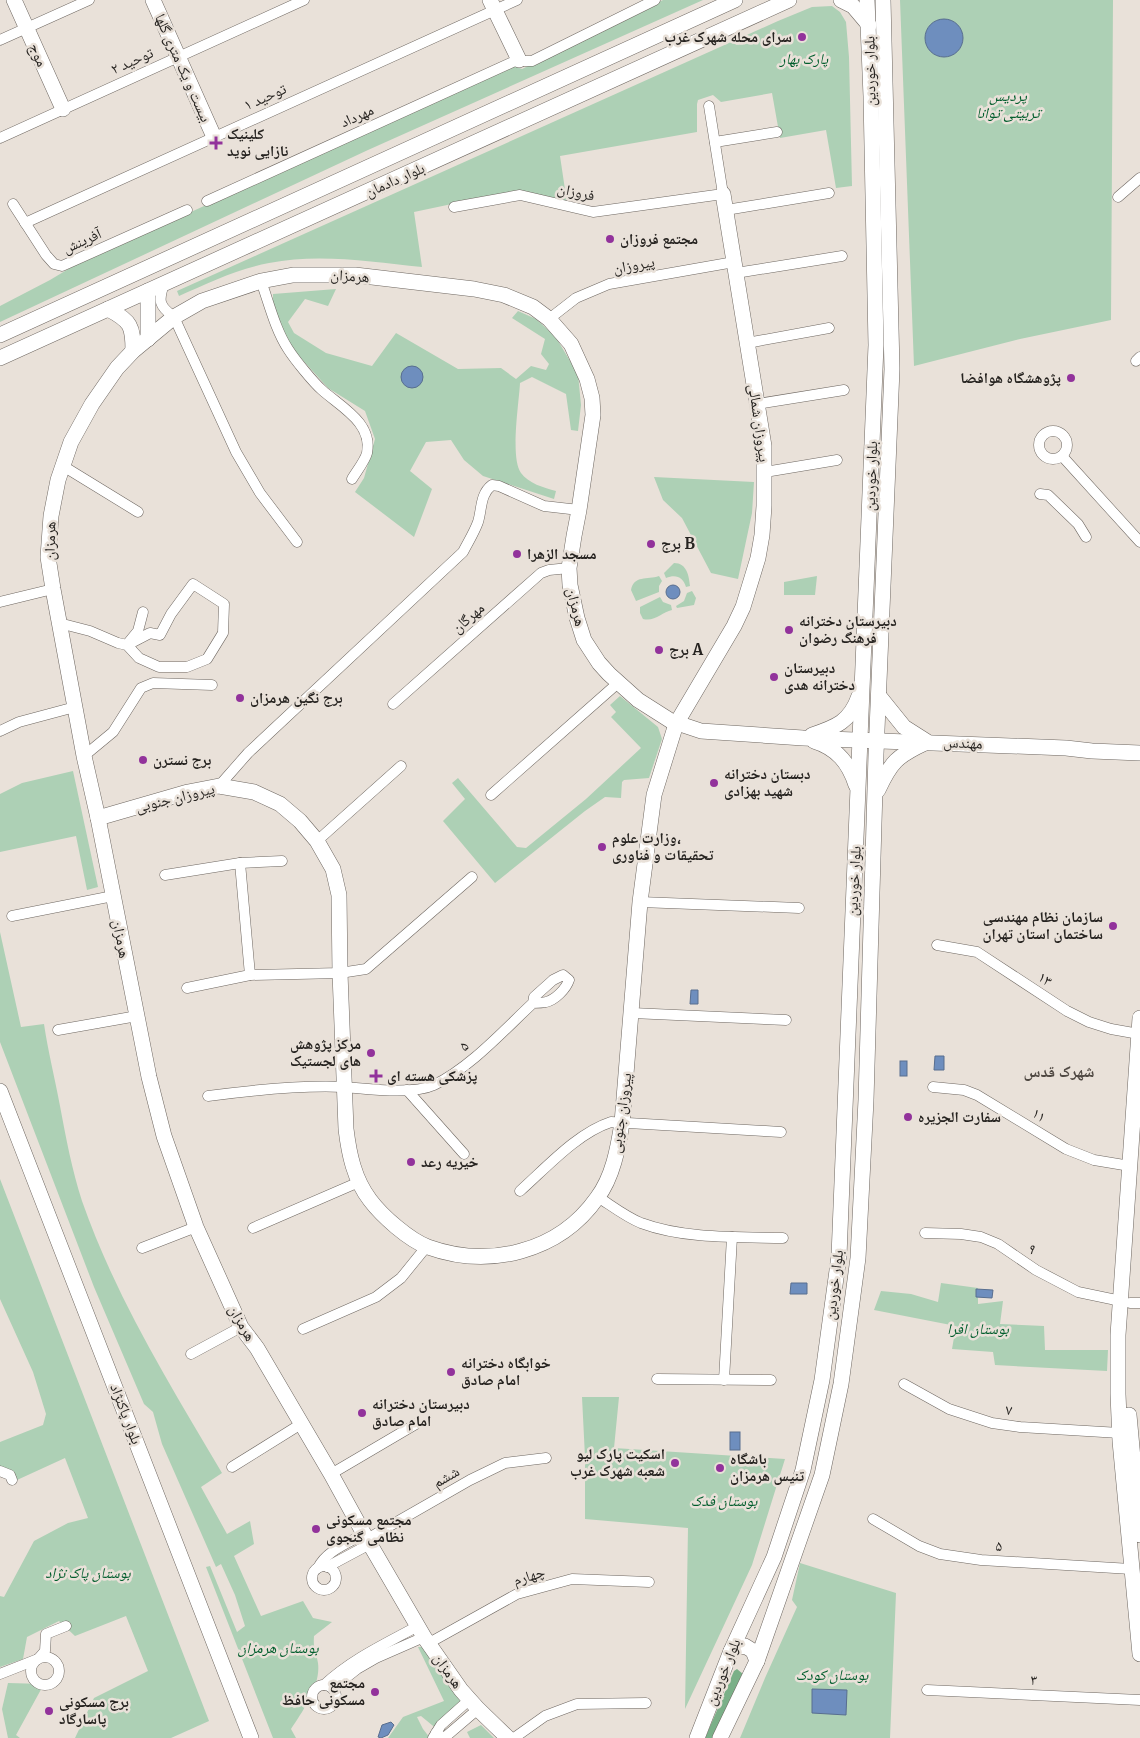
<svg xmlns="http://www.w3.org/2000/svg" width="1140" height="1738" font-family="Merriweather,'Noto Naskh Arabic',serif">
<rect width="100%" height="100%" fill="#e9e1d9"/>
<g fill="#add0b5">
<path d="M663,0h40l-335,150 -368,172v-16l50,-26 25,-15 437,-200 10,4z"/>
<path d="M900,0h213l-2,320 -91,19 -106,27z"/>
<path d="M832,6l8,6 6,10 3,35 3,129 -16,2 -10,-58 -46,8 -8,-45 -51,9 -8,-7 -15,5 -1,4v28l-137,24 7,47 -82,-6 -71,15 8,55c-51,-5 -102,-14 -153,-4 -32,6 -61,20 -90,33l-2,-5 601,-270 34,-14z"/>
<path d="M336,289l-8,17 -23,-7 -17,23 6,11 32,20 46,13 24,-33 62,36 43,-1 15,11 15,-13 15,4 3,-6 -8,-10 4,-15 -33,-21 6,-7 18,8 19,17 23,38 3,31 -3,26 -7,-1 -5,-36 -34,-17 -12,6c-1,20 -10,75 1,90 7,10 23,15 35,18l-2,8 -71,-23 -19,-16 -13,-20 -25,2 -16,29 22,18 -18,48 -59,-45 9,-14 11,-39 -10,-28 -37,-23 -40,-44 -15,-40v-10z"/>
<path d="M654,477l100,5 -2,31 -14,66 -27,-6 -29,-55 -19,-18z"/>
<path d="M674,563c13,0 15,13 16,23l-4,1c-3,-10 -10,-13 -20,-9l-2,-5z"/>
<path d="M659,576l3,5 -3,5v6l-23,9 -5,-11c3,-15 16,-10 28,-14z"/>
<path d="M817,576l-2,19h-31v-13z"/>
<path d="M692,591l4,7 -2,7 -17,3 -1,-2 8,-5 3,-8z"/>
<path d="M660,597l3,5 8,3 1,5c-10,2 -17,12 -29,9l-3,-6v-6z"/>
<path d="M620,696l38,31 4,12 -13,39 -25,2 -2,2 -1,16 -16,-1 -20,14 -90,72 -52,-62 22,-22 -13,-16 6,-5 59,69 9,1 60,-49 55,-51 -30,-31 5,-5 -6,-7z"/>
<path d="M73,771l25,116 -11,3 -11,-54 -76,16v-58l22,-11z"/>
<path d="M0,932l21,95 23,-3c4,27 11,55 16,82 6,32 12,64 22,95 34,97 88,184 140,272l-21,14 26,47 23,-13 4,23 -20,12 27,60 42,-15 10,17 19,4 -18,14c-1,14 2,15 4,27 3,22 -15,48 -27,66l5,9h-23l-67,-171 4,-1 27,66 8,-6 -10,-31 -14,-31 -5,3 -54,-123 -9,-32 -9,-8 -50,-117 -94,-245z"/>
<path d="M0,1179l209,542 -38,17h-96l19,-40 54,-27 -22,-55 -51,20 -16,-15 -32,16 -4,22 -23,8v-71l4,1 30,-56 34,-18 20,-5 -23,-60 -48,22 -9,-11 -8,-2v-25l43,-17 3,-11 -13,-42 -33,-73z"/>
<path d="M941,1283l37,5v16l25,-3 -3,23 44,2 1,24h63l-1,21 -112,-6 -2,-13 -41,-3 4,-23 -82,-16 7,-19 30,3 27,8z"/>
<path d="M582,1397h37l-5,51 171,11 -33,106 -67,144 3,-181 -103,-9v-62z"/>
<path d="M800,1563l96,30 -6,145h-150l25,-60 32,-71 -5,-7z"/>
<path d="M418,1647h5l43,59 -28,24 -17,-14 -4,1 6,12 7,9h-42l15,-21 41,-16z"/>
<path d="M8,1683l36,1 -28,51 4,3h-12l-6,-29z"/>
<path d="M481,1725l13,13h-24l-3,-6z"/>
</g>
<path fill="#7bb088" d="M737,1669l6,5 -30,64h-8l29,-67z"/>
<g fill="#6e8ebe" stroke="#586e8f">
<circle cx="944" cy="38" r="19"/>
<circle cx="412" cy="377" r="11"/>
<circle cx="673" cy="592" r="7"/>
<path d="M691,990h7v14h-8z"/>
<path d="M935,1056h9v14h-10z"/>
<rect x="900" y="1061" width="7" height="15"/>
<path d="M791,1283h16v11h-17z"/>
<path d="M976,1289l17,1 -1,8 -16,-1z"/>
<rect x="730" y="1432" width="10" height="18"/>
<path d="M812,1689l35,1 -1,25 -34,-2z"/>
<path d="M391,1722l3,3 -6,10 -7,3 -3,-1 4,-12z"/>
</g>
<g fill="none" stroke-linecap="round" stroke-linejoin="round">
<defs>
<g id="street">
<path d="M0,40l89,-40"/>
<path d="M0,138l304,-138"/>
<path d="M715,142l62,-10"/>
<path d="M1118,197l22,-19"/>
<path d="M207,201l308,-140h17l123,-61"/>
<path d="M13,204l33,51 8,9 8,2 125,-56"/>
<path d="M454,207l66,-12 73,17 130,-18 -14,-88"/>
<path d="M726,210l103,-17"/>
<path d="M25,223l492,-223"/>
<path d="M736,273l106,-17"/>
<path d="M261,281c8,22 14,48 27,68 7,11 25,33 34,41 19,17 51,33 45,63 -2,8 -11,19 -15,26"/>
<path d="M164,284c-6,17 -5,22 10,33l62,135 24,41 37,49"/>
<path d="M549,319l27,-21 33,-14 125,-22"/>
<path d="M747,343l82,-15"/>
<path d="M1136,361l4,-4"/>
<path d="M757,404l87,-14"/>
<circle cx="1053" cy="445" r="14"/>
<path d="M1062,456l78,86"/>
<path d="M63,466l75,46"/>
<path d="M765,472l72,-12"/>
<path d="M1040,494l8,1 30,29 8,13"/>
<path d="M0,602l53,-13"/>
<path d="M59,623l31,8 28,12 9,2 23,-12 10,2 11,-21 22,-30 31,20 -1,29 -16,26 -20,8h-28l-20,-9 -12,-13"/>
<path d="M129,642l9,-11 5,-19"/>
<path d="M393,704l148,-131 8,-3 20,-2"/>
<path d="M0,731l19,-9 56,-15"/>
<path d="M84,756l29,-24 28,-44 12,-5 59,2"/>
<path d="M219,786l29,-33 215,-201c5,-10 11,-19 15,-30 4,-13 2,-28 14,-37l7,1 45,20 35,4"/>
<path d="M491,795l127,-112"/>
<path d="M317,841l84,-75"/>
<path d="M240,863l10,112"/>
<path d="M165,875l75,-12 42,-2"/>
<path d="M640,902l159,6"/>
<path d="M12,916l101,-20"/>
<path d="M937,945l40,7 90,59 22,11 22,7 28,5"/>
<path d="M187,988l63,-13 90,-2 26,-4 106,-92"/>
<path d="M632,1013l154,7"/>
<path d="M58,1030l79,-14"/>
<path d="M933,1087l31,3 13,5 89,54 28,11 36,6"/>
<path d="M407,1090l57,64"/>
<path d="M208,1096c45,-6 91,-11 136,-9 25,2 68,8 90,-2 36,-17 70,-55 99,-82l1,-6 19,-17 10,-5 6,5c-3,9 -14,20 -23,22 -4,1 -9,1 -13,1"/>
<path d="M520,1191c26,-23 57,-58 91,-69l170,10"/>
<path d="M598,1197c14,9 28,20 43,26 43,16 96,14 142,15"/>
<path d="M253,1228l106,-46"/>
<path d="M925,1233l36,1 20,3 17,7 38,26 42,22 43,9"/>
<path d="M142,1248l54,-21"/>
<path d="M1130,1303h10"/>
<path d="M303,1329l73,-32 25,-19 26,-32"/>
<path d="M191,1354l50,-27"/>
<path d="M657,1379l114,1"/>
<path d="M724,1380l8,-143"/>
<path d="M904,1384l45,25 43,14 28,4 100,6"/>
<path d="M232,1467l69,-43"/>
<path d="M0,1471l10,4 2,5"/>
<path d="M331,1474l85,-50"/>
<path d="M873,1519l46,27 21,8 41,6 150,9"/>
<path d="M367,1539l103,-59 35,-17 41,-5"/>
<circle cx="324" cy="1578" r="12"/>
<path d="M327,1567l43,-23"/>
<path d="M318,1568c8,-17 30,-25 46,-34"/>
<path d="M429,1643l88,-49 55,-15 77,3"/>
<circle cx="45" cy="1671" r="14"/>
<path d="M0,1674l38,-15 7,-8 1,-17 20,-8"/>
<path d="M324,1685c28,-26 61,-41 94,-59"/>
<circle cx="324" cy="1697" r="12"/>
<path d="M333,1688l24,-19 19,-11 48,-21"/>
<path d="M927,1690l213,10"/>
<path d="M436,1733l8,5 34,-29"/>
<path d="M433,1738l8,-13 28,-25"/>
<path d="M514,1738l31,-22 32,-12 69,-1"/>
</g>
<g id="secondary">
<path d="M14,0l49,109"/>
<path d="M153,0l61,137"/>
<path d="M490,0l29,60"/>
<path d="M841,0l12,6 16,19"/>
<path d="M108,309c23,12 25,17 25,42"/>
<path d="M0,335l735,-335"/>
<path d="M148,339v-48"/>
<path d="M0,358l789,-358"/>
<path d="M879,696l25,31 22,14"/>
<path d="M812,735c24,-8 38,-13 47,-39"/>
<path d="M814,741c23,7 35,22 42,44"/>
<path d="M878,790c13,-28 19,-34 47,-47"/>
<path d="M98,818l90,-26 31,-6 35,6 26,12 20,17 17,20 16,28 6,26 1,78 6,156c3,25 8,50 24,71 12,16 39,40 58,47 61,22 131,5 169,-49 16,-21 21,-50 25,-75l18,-221 14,-107 22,-71 58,-98 9,-19 15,-49 4,-23 2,-29v-60l-41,-252"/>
<path d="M1140,1018l-22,317v59l2,47 20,213"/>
<path d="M0,1091l251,647"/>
<path d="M1129,1415l11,120"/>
<path d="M731,1651l6,-4 8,-1 8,5 4,10"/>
<path d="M508,1738l-30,-29 -17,-19 -37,-53 -60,-103 -33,-60 -74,-126 -16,-21 -45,-100 -32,-91 -15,-59 -51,-259 -14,-62 -31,-167 -5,-32 3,-41 7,-36 13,-38 21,-38 25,-36 16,-17 41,-34 28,-16 59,-20 32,-6h62l119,14 30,6 29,12 16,12 22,25 16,35 5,19 1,17 -14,95 -5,26 -5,32 1,17 7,33 7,22 15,23 10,11 29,26 33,21 30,10 102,7 263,10 26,3 48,2"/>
<path d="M697,1738l34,-87 43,-94 29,-87 19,-90 17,-124 37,-911 -5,-249 -4,-96"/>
<path d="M720,1738l37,-77 65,-186 19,-91 17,-126 8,-158 10,-346 16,-385 -9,-369"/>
</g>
</defs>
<use href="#street" stroke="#6e6761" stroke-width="11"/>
<use href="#secondary" stroke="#6e6761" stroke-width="16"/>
<use href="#street" stroke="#fff" stroke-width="10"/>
<use href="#secondary" stroke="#fff" stroke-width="15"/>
</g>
<g fill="#92329b" stroke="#e9e1d9" stroke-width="2">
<circle cx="802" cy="37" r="5"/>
<path d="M213.5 135.5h5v5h5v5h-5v5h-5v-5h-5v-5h5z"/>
<circle cx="610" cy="239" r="5"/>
<circle cx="1071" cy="378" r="5"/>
<circle cx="651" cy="544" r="5"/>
<circle cx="517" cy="554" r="5"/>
<circle cx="789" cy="630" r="5"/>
<circle cx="659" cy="650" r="5"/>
<circle cx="774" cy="677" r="5"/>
<circle cx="240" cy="698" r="5"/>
<circle cx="143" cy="760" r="5"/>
<circle cx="714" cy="783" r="5"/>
<circle cx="602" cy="847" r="5"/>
<circle cx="1113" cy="926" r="5"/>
<circle cx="371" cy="1053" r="5"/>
<path d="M373.5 1068.5h5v5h5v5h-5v5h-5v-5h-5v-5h5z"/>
<circle cx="908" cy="1117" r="5"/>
<circle cx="411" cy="1162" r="5"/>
<circle cx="451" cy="1372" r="5"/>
<circle cx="362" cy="1413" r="5"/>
<circle cx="675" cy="1463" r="5"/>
<circle cx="720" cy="1468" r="5"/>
<circle cx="316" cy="1529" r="5"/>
<circle cx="375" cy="1692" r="5"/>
<circle cx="49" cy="1711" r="5"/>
</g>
<g text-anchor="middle" stroke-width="5" stroke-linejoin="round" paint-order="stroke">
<g font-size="15" font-weight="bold" fill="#262320" stroke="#e9e1d9" text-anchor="start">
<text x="792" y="42" text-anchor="end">سرای محله شهرک غرب</text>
<text x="227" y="139">کلینیک<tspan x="227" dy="17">نازایی نوید</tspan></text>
<text x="620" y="244">مجتمع فروزان</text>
<text x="1061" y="383" text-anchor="end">پژوهشگاه هوافضا</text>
<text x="661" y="549">برج B</text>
<text x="527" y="559">مسجد الزهرا</text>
<text x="799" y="626">دبیرستان دخترانه<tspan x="799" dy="17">فرهنگ رضوان</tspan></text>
<text x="669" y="655">برج A</text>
<text x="784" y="673">دبیرستان<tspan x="784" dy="17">دخترانه هدی</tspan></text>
<text x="250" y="703">برج نگین هرمزان</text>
<text x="153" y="765">برج نسترن</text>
<text x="724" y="779">دبستان دخترانه<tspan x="724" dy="17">شهید بهزادی</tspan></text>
<text x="612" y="843">وزارت علوم،<tspan x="612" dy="17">تحقیقات و فناوری</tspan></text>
<text x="1103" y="922" text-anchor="end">سازمان نظام مهندسی<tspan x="1103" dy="17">ساختمان استان تهران</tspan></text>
<text x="361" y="1049" text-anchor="end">مرکز پژوهش<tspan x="361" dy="17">های لجستیک</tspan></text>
<text x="387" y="1081">پزشکی هسته ای</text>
<text x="918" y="1122">سفارت الجزیره</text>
<text x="421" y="1167">خیریه رعد</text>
<text x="461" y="1368">خوابگاه دخترانه<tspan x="461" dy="17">امام صادق</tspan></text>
<text x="372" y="1409">دبیرستان دخترانه<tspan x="372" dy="17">امام صادق</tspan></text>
<text x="665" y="1459" text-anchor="end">اسکیت پارک لیو<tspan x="665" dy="17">شعبه شهرک غرب</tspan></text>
<text x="730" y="1464">باشگاه<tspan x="730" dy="17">تنیس هرمزان</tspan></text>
<text x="326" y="1525">مجتمع مسکونی<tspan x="326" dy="17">نظامی گنجوی</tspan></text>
<text x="365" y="1688" text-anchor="end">مجتمع<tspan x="365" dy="17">مسکونی حافظ</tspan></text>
<text x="59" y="1707">برج مسکونی<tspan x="59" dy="17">پاسارگاد</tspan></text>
</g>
<g font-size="15" fill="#262320" stroke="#e9e1d9">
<text transform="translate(38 55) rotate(66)" y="5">موج</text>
<text transform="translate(132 61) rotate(-24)" y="5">توحید ۲</text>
<text transform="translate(183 68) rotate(66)" y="5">بیست و یک متری گلها</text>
<text transform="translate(870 71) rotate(-91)" y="5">بلوار خوردین</text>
<text transform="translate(265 97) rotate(-24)" y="5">توحید ۱</text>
<text transform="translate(357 116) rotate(-24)" y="5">مهرداد</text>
<text transform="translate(395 180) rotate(-24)" y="5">بلوار دادمان</text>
<text transform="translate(576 192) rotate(12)" y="5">فروزان</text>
<text transform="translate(82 241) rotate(-24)" y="5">آفرینش</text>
<text transform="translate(634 265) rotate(-10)" y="5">پیروزان</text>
<text transform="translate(350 276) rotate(4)" y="5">هرمزان</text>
<text transform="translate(759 423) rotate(82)" y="5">پیروزان شمالی</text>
<text transform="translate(871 476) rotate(-88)" y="5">بلوار خوردین</text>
<text transform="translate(50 541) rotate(-89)" y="5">هرمزان</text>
<text transform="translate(576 607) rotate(76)" y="5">هرمزان</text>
<text transform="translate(468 618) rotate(-41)" y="5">مهرگان</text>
<text transform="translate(963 743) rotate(2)" y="5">مهندس</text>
<text transform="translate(175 798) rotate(-14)" y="5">پیروزان جنوبی</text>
<text transform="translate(854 881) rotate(-87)" y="5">بلوار خوردین</text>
<text transform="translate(121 939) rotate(79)" y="5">هرمزان</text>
<text transform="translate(1045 979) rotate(33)" y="5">۱۳</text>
<text transform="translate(464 1046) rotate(-42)" y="5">۵</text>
<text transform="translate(621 1113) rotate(-82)" y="5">پیروزان جنوبی</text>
<text transform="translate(1039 1115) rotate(32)" y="5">۱۱</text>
<text transform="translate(1032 1249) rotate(34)" y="5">۹</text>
<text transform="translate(834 1285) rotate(-83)" y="5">بلوار خوردین</text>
<text transform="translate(242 1323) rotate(60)" y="5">هرمزان</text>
<text transform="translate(1009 1410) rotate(7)" y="5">۷</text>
<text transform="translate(126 1414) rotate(69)" y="5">بلوار پاکنژاد</text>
<text transform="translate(446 1477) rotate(-30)" y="5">ششم</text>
<text transform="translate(999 1546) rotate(3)" y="5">۵</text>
<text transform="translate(529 1576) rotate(-17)" y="5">چهارم</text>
<text transform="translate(448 1671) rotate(55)" y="5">هرمزان</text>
<text transform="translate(723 1672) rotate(-68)" y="5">بلوار خوردین</text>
<text transform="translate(1034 1680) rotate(3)" y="5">۳</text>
</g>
<g font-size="15" font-style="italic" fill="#005d2c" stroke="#e9e1d9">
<text x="804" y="64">پارک بهار</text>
<text x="1008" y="101">پردیس<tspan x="1008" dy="17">تربیتی توانا</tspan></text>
<text x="978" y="1334">بوستان افرا</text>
<text x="724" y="1506">بوستان فدک</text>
<text x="88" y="1578">بوستان پاک نژاد</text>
<text x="278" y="1653">بوستان هرمزان</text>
<text x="832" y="1680">بوستان کودک</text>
</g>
<g font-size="16" font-weight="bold" fill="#504943" stroke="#e9e1d9">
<text x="1059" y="1077">شهرک قدس</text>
</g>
</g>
</svg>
